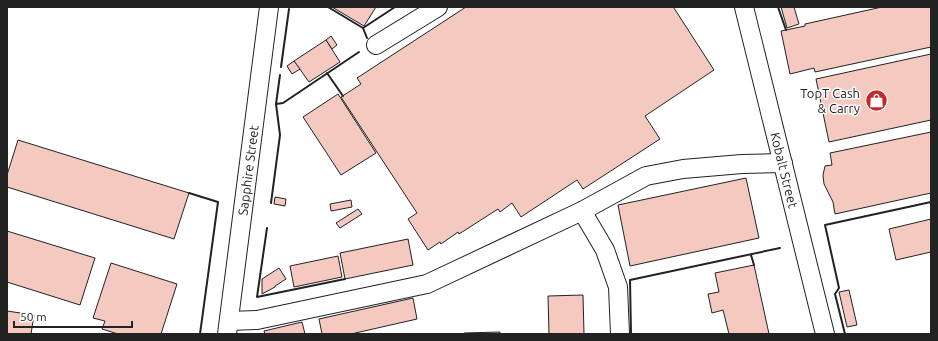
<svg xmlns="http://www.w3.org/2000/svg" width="938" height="341" font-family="Ubuntu,sans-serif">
<rect width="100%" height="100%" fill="#fff"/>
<g fill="#f3c9c0" stroke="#222">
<path d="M332,7h44l-12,19z"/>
<path d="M466,7h208v1l40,62 -69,46 15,23 -77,50 -6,-9 -56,37 -9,-14 -12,9 -2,-3 -39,25 -1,-2 -17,12 -1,-2 -12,8 -20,-31 9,-6 -76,-116 20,-13 -4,-6z"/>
<path d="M781,7h13l5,17 -12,4z"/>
<path d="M882,7h49v40l-116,25 -1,-4 -24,6 -9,-43 24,-5v-2z"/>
<path d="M331,36l6,9 -5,4 -6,-9z"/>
<path d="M326,40l14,22 -31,20 -15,-21z"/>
<path d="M931,54v66l-102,22 -13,-63z"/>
<path d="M294,61l6,8 -8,5 -5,-8z"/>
<path d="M338,94l38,59 -35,22 -38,-58z"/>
<path d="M931,132v61l-96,21 -2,-12 -9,-18 -1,-9 2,-9 7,-1 -2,-12z"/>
<path d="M18,140l171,53 -15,46 -167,-52v-12z"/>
<path d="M746,178l13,60 -129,28 -12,-61z"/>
<path d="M275,197l11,2 -1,7 -11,-2z"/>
<path d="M351,200l1,7 -21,4 -1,-7z"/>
<path d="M358,209l4,5 -22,14 -4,-5z"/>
<path d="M931,219v33l-35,8 -7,-31z"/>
<path d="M7,231l88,27 -15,47 -73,-23z"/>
<path d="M408,239l5,26 -68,14 -5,-26z"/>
<path d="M338,256l4,21 -48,10 -4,-21z"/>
<path d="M111,263l66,21 -16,50h-43l-16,-5 3,-8 -12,-3z"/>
<path d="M754,265l15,69h-40l-6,-24 -11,3 -4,-19 11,-2 -4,-19z"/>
<path d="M279,268l7,11 -11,7v1l-13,7v-15z"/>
<path d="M849,290l8,35 -10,2 -8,-35z"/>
<path d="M583,295l1,39h-35l-1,-38z"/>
<path d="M413,298l4,21 -66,15h-29l-3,-15z"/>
<path d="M7,311l27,4 -3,19h-24z"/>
<path d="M302,322l3,12h-40l-1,-3z"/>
<path d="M500,332v2h-36v-1z"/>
</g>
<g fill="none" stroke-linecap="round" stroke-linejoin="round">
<defs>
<g id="minor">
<path id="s1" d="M744,7l81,327"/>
<path d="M376,45l62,-38"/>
<path d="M582,211l23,39 13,37 2,47"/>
<path d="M229,321l28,-1 170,-36 155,-73 64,-35 37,-7 59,-5 41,-1"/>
<path id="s2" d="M227,334l42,-327"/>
</g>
</defs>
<use href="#minor" stroke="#222" stroke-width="20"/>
<use href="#minor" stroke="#fff" stroke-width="18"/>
<g stroke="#222" stroke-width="2">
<path d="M328,7l35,21 32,-21"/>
<path d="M778,7l8,23"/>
<path d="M363,28l4,10"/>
<path d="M281,67l8,-58"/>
<path d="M327,73l16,23"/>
<path d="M276,104l7,-1 76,-51"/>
<path d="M189,193l29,9 -18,132"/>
<path d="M271,203l9,-68 -4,-31 4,-29"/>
<path d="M267,228l-10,69 88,-18"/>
<path d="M751,255l3,10"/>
<path d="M631,334l-1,-54 150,-32"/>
<path d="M845,334l-10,-40 4,-6 -14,-63 106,-23"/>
</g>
</g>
<defs>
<symbol id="shop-disc" viewBox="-11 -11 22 22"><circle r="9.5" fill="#c62828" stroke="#fff"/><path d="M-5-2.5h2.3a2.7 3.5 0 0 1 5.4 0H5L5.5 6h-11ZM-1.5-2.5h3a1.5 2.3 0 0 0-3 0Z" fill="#fff"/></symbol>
</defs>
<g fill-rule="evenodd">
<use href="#shop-disc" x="864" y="88" width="25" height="25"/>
</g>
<g text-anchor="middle" stroke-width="3" stroke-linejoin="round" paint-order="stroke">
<g font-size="13" fill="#222" stroke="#fff" text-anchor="end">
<text x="860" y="98">TopT Cash<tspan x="860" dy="15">&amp; Carry</tspan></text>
</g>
<g font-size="13" fill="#222" stroke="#fff">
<text dy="5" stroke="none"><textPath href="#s1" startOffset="168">Kobalt Street</textPath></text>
<text dy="5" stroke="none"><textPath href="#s2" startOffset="165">Sapphire Street</textPath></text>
</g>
</g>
<rect width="938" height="341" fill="none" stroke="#222222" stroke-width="16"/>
<path d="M14 321v6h118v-6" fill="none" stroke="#222222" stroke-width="2"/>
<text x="20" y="321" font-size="12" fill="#222222" stroke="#ffffff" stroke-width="3" paint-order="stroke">50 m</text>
</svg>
